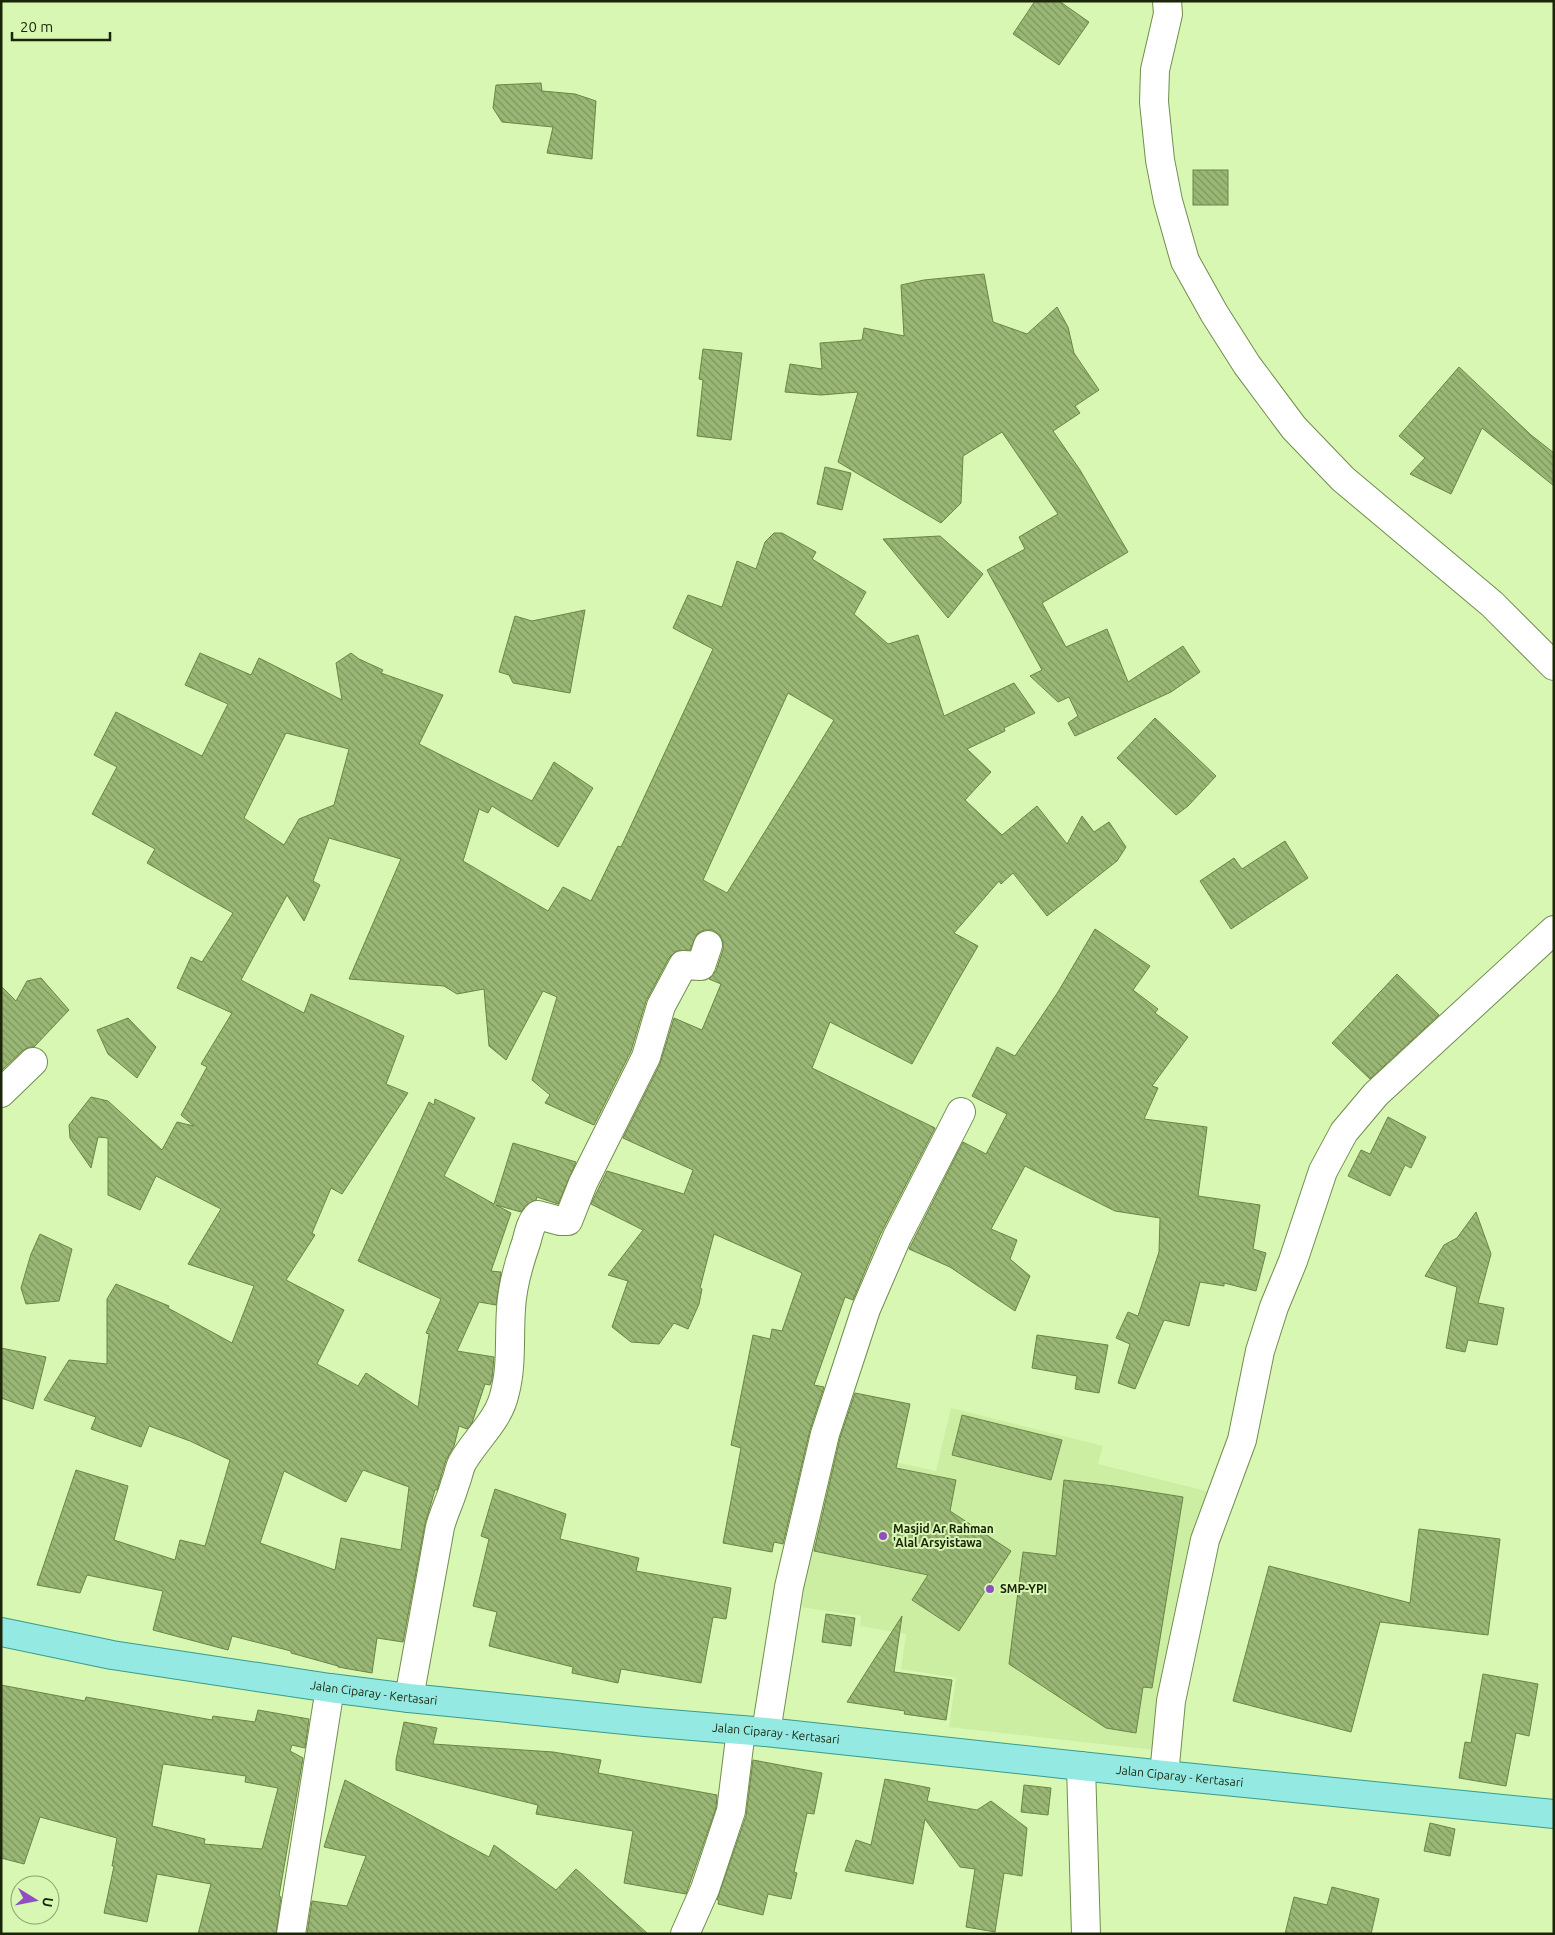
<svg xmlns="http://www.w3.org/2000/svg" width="1555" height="1935" font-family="Ubuntu,sans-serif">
<defs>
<pattern id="building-back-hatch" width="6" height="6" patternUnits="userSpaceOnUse" patternTransform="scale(1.25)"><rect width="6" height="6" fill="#9ab775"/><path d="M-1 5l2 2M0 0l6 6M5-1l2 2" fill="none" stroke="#7d955e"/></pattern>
</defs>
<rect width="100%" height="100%" fill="#d7f7b2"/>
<path fill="#cceea2" d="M951,1408l152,38 -5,18 112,28 -55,258 -206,-23 7,-49 -55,-9 5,-35 -46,-8 1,-10 -67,-10 35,-158 107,23z"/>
<g fill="url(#building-back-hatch)" stroke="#6a8646" fill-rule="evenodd">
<path d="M1035,1h24l30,21 -30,43 -46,-31z"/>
<path d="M541,83l1,8 33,3 21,7 -4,58 -45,-6 6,-26 -51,-5 -9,-14 3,-23z"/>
<rect x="1193" y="170" width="35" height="35"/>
<path d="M984,274l9,48 34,12 30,-27 11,20 6,26 25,37 -24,16 5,7 -27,18 27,39 48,82 -86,51 24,44 41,-18 21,53 55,-36 17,26 -29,20 -96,44 -7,-13 10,-7 -9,-19 -11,5 -28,-26 12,-6 -55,-100 38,-21 -6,-12 39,-23 -56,-82 -39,24 -2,47 -20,20 -103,-61 20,-70 -37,3 -36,-3 5,-28 32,5 -2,-26 42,-3 2,-12 40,8 -3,-51 23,-5z"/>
<path d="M703,349l39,4 -11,87 -34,-4 6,-56 -4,-1z"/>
<path d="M1459,367l72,68 23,18v33l-72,-58 -31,66 -41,-20 15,-16 -26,-22z"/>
<path d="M825,467l26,6 -9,37 -25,-6z"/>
<path d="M774,533h8l34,19 -4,7 54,33 -12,22 34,30 30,-9 26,81 70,-33 21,30 -31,15 1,3 -38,18 24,23 -26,28 37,35 35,-29 30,38 15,-28 12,16 15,-10 17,25 -9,14 -70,55 -34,-43 -12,11 -2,-3 -45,52 24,13 -25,43 -41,75 -82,-42 -18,46 123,60 -55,107 -27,65 -8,-3 -31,88 10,2 -14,43 -27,114 -9,-2 -2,10 -49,-9 18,-95 -10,-3 22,-110 17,4 2,-10 10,2 20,-58 -88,-39 -14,54 2,1 -3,15 -11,25 -14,-6 -15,21 -28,-2 -19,-15 16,-46 -20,-6 35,-45 -52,-26 16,-33 77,23 9,-24 -70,-32 37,-74 14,-46 28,12 19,-46 -12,-5 7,-8 7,-21v-8l-3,-7 -7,-5h-9l-7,4 -7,16 -14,1 -7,7 -23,43 -15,50 -37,74 -49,-22 5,-8 -18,-15 25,-83 -14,-6 -37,69 -17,-14 -5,-57 -27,5 -13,-8 -95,-7 52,-120 -72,-21 -16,43 7,4 -16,36 -17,-26 -46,85 63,33 7,-19 93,42 -18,48 22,9 -66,101 -11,-6 -19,45 3,2 -29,45 58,30 -27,54 41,22 8,-13 52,34 11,-73 -3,-1 15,-34 -83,-38 71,-159 5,3 1,-6 40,19 -31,58 50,28 19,-61 63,19 -18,42 -21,-7 -1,3 -10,5 -5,7 -25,-7 15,8 -20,58 10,1 -5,33 -17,-3 -22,49 37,6 -2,22 -2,6 -5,-1 -13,39 -5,6 -8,-3 -5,20 -8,14 -9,30h-2l-10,34 -22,118 -26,-4 -5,35 -34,-6v-1l-47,-13v-2l-59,-15 -4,14 -75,-20 10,-39 -76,-16 -7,18 -43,-8 39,-115 52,16 -14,54 61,20 5,-20 25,6 25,-86 -40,-19 -41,-15 -8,21 -50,-18 5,-12 -52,-17 25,-40 38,4v-65l9,-15 53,22 -1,2 64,35 22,-57 -66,-22 33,-55 -65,-33 -16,34 -32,-15v-57l-10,-1 -7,31 -21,-30 -1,-13 22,-28 17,4 54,49 15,-28 17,4 -13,-11 26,-48 -6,-3 31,-51 -55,-25 14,-31 11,5 31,-49 -86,-50 8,-14 -63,-35 25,-47 -23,-12 22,-43 86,44 26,-52 -43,-19 15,-32 51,22 8,-17 83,42 -6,-37 15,-10 8,6 24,11 -2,3 62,22 -24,49 113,57 22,-39 39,26 -35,59 -66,-41 -4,7 -9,-4 -16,52 85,50 15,-24 28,14 27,-55 3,1 92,-198 -40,-21 15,-33 34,12 15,-46 19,8 9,-27zM788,693l46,27 -107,173 -24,-13zM286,733l63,16 -15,56 -35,14 -15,26 -40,-27zM363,1470l46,17 -8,63 -60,-12 -6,32 -75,-27 24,-72 62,31z"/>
<path d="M940,536l43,38 -35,44 -65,-79z"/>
<path d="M585,610l-15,83 -57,-10 -4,-8 -10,-3 16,-56 17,5z"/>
<path d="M1155,718l61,58 -28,30 -12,9 -59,-57z"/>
<path d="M1285,841l23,37 -77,51 -31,-48 34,-23 8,11z"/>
<path d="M1095,929l55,37 -17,24 25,19 -3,4 33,24 -36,49 6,2 -14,31 63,8 -9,69 62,9 -7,44 13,4 -10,38 -32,-8v3l-24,-4 -11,44 -25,-6 -29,69 -17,-6 12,-39 -14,-6 12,-26 10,4 21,-64 1,-34 -45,-7 -90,-45 -34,63 26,11 -7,19 20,17 -15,35 -65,-44 -41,-18 54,-107 23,12 21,-40 -35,-18 25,-49 18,9 43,-64z"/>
<path d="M1397,974l42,41 -69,64 -38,-36z"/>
<path d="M41,978l28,32 -35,37h-5l-7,4 -21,20v-85l15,15 11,-20z"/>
<path d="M128,1018l28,29 -19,31 -29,-24 -11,-24z"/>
<path d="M1388,1117l38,20 -15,31 -6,-3 -15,31 -42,-20 13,-26 9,4z"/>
<path d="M1476,1212l15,42 -13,49 26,5 -7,37 -29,-5 -3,12 -19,-4 11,-61 -32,-11 19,-31 13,-7z"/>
<path d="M40,1234l32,15 -13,52 -33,3 -5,-16 10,-34z"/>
<path d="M1037,1335l71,10 -9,48 -24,-4 2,-13 -45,-8z"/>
<path d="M1,1348l45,9 -13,52 -32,-11z"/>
<path d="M855,1393l55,11 -14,64 60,12 -6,31 61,40 -52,80 -47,-31 16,-25 -114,-24 26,-113z"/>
<path d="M962,1415l100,25 -11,40 -99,-25z"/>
<path d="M1064,1480l50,6 69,11 -31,191 -9,-1 -7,46 -30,-5 -97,-64 14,-112 33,4z"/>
<path d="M495,1489l71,25 -6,25 79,19 -3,13 95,17 -5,31 -13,-2 -12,66 -80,-14 -3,14 -46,-10 1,-6 -84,-21 8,-34 -24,-6 16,-67 -8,-3z"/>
<path d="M1419,1529l81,10 -12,96 -108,-13 -29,110 -118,-31 36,-135 141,37z"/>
<path d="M826,1614l29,4 -4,28 -29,-4z"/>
<path d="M902,1616l-8,56 58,8 -6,40 -42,-6 1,-3 -58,-9z"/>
<path d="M1483,1674l55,10 -9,52 -13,-3 -10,53 -47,-8 6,-36 6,1z"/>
<path d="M1,1685l84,16 1,-4 126,23 1,-4 42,6 3,-12 51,9 -4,29 -13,-3 -2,6 13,7 -24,138 2,1 -5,37h-78l13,-50 -54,-10 -10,48 -43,-9 10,-47h-2l5,-28 -77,-21 -16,47 -23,-6zM163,1764l83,12 -1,6 33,6 -16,61 -58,-5 1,-5 -53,-13z"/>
<path d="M404,1722l33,6 -4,16 120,8 48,8 -3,13 119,22 -1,13 -30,86 -62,-11 9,-52 -97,-17 2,-9 -142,-35v-10z"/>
<path d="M753,1760l69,13 -8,41 -7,-1 -13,59 3,1 -6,26 -23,-5 -5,21 -45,-11 1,-4h-2l29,-84z"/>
<path d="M885,1779l45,9 -3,13 50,9 14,-9 36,27 -5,48 -18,-3 -9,59 -29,-5 9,-58 -15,-2 -35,-48 -12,65 -68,-13 11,-31 15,5z"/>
<path d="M345,1780l144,77 5,-12 62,45 20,-21 72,65h-341l5,-33 35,5 19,-50 -42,-9z"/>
<path d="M1024,1785l27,3 -3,27 -27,-3z"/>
<path d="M1430,1823l25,6 -5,27 -26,-5z"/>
<path d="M1332,1887l47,12 -8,35h-86l9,-37 33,8z"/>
</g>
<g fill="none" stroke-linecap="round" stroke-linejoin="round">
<defs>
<g id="minor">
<path d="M1167,1l1,13 -13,56 -1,32 6,58 8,41 17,60 29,52 33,52 47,63 49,51 149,125 62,62"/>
<path d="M1,1093l32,-31"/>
<path d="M409,1698l31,-171c4,-15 11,-28 15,-43 3,-7 4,-15 7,-21 14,-25 37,-42 43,-71 7,-27 4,-55 6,-83 1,-22 8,-46 15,-66 3,-10 4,-20 12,-28l22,6h8l15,-38 63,-126 15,-51 22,-41 18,1 7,-21"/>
<path d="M766,1732l23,-145 36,-153 41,-125 31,-72 64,-125"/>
<path d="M1081,1766l5,168"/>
<path d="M1164,1775l7,-74 34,-161 37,-100 18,-89 14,-44 19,-46 30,-90 21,-39 32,-38 178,-164"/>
<path d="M291,1934l39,-246"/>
<path d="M685,1934l20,-45 26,-78 10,-81"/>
</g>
<g id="major">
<path id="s1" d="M1,1632l111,23 218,33 79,10 236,24 121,10 398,43 390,39"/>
</g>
</defs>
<use href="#minor" stroke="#718d4d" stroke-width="30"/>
<use href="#major" stroke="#3a9b8b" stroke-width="30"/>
<use href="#minor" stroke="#fff" stroke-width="28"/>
<use href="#major" stroke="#94e9e3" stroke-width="28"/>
</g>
<g fill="#914ec2" stroke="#d7f7b2" stroke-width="2">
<circle cx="883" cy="1536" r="5"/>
<circle cx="990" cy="1589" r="5"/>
</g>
<g text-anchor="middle" stroke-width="4" stroke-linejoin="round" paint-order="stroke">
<g font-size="12" font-weight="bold" fill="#1a250a" stroke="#d7f7b2" text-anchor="start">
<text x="893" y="1533">Masjid Ar Rahman<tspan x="893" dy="14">'Alal Arsyistawa</tspan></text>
<text x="1000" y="1593">SMP-YPI</text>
</g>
<g font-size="12" fill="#1a250a" stroke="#d7f7b2">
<text dy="4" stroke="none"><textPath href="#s1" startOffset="378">Jalan Ciparay - Kertasari</textPath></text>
<text dy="4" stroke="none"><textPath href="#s1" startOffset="782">Jalan Ciparay - Kertasari</textPath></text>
<text dy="4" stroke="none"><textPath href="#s1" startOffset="1188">Jalan Ciparay - Kertasari</textPath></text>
</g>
</g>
<rect width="1555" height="1935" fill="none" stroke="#1a250a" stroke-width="5"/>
<g transform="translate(35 1900) rotate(100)"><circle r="24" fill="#d7f7b2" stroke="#8ba36f"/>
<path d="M0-4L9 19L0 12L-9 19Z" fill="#914ec2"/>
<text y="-8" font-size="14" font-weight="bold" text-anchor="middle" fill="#1a250a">U</text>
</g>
<path d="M12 32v8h98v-8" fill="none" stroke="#1a250a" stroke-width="2.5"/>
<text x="20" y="32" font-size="15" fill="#1a250a" stroke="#d7f7b2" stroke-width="4" paint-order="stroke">20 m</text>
</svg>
